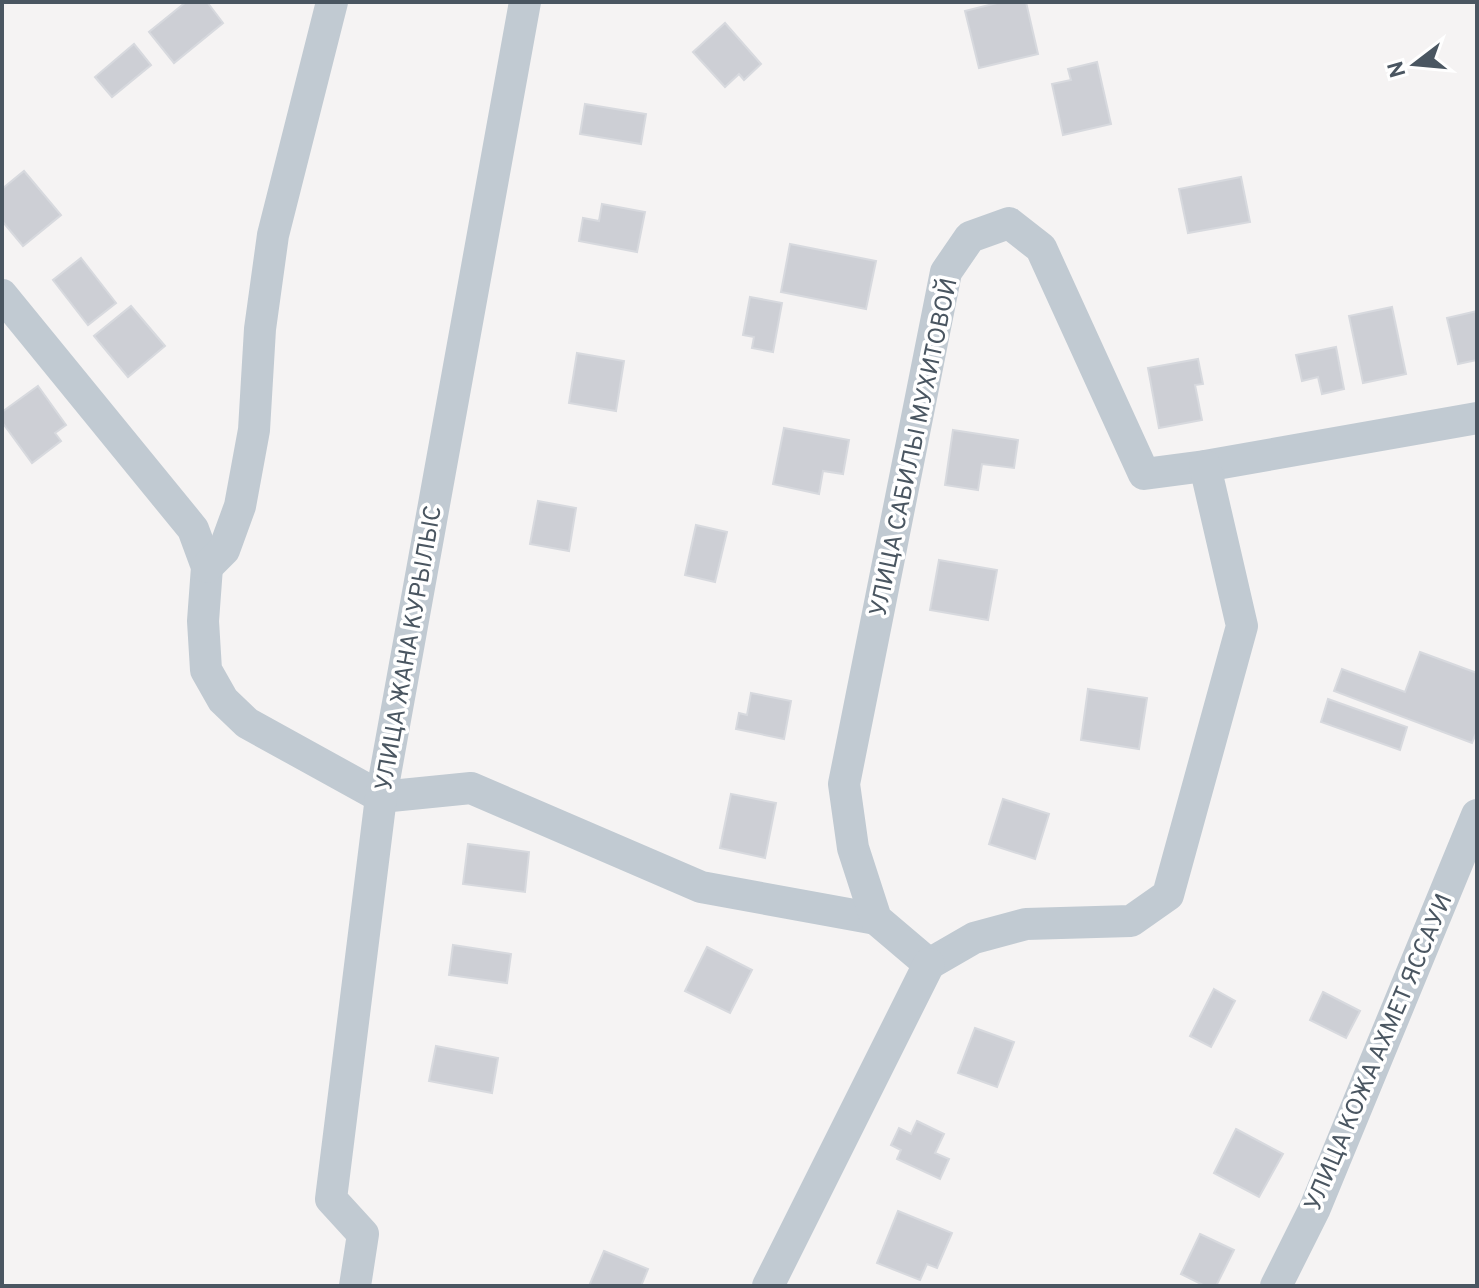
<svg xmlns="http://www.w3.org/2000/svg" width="1479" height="1288" font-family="Overpass,sans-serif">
<rect width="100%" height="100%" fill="#f5f3f3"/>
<g fill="#cdcfd5" stroke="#d7d9de" stroke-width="2">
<path d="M186,2h21l16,21 -49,40 -25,-31z"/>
<path d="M1001,2h25l12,52 -59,14 -14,-57z"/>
<path d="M725,23l36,41 -17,16 -5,-6 -14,13 -32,-35z"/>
<path d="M134,44l17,21 -39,32 -17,-20z"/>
<path d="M1097,62l14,62 -48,11 -11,-51 19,-4 -3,-11z"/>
<path d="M585,104l61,10 -5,30 -61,-10z"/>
<path d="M24,171l37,44 -38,31 -21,-25v-32z"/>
<path d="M1241,177l9,45 -62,11 -9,-44z"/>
<path d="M602,204l43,8 -8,40 -58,-11 4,-23 16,3z"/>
<path d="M790,244l86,17 -10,48 -85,-17z"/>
<path d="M81,258l35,45 -28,22 -35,-45z"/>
<path d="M750,297l32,6 -9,49 -21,-4 2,-11 -11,-2z"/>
<path d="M131,306l34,40 -37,31 -34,-41z"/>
<path d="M1392,307l14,67 -43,9 -14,-67z"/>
<path d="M1477,311v49l-19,4 -11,-46z"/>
<path d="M1336,347l8,42 -22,5 -4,-17 -16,4 -6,-26z"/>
<path d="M577,353l47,8 -8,50 -47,-8z"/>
<path d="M1198,359l5,25 -8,1 7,35 -43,8 -11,-60z"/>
<path d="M38,386l28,39 -11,8 6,8 -29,22 -30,-41v-10z"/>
<path d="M784,428l65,12 -6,34 -20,-3 -4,23 -46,-10z"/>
<path d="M953,430l65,10 -4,28 -32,-4 -4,26 -33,-5z"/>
<path d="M538,501l38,7 -7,43 -39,-7z"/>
<path d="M696,525l31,7 -12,50 -30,-7z"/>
<path d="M939,560l58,10 -9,50 -58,-10z"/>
<path d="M1420,652l57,21v58l-5,12 -138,-52 8,-22 63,23z"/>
<path d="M1088,689l59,9 -8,51 -58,-9z"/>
<path d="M751,693l40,8 -7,38 -48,-10 3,-16 8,2z"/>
<path d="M1328,699l79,28 -7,23 -79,-28z"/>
<path d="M731,794l45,9 -11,55 -45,-10z"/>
<path d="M1003,799l46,15 -14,45 -46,-15z"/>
<path d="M468,844l61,8 -4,40 -62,-8z"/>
<path d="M453,945l58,9 -4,29 -58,-8z"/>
<path d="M707,947l45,23 -22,43 -45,-22z"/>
<path d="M1214,989l21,12 -24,46 -21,-11z"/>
<path d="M1323,992l37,19 -14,27 -36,-18z"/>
<path d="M975,1028l39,14 -17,45 -39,-14z"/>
<path d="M436,1046l62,12 -6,35 -63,-12z"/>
<path d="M917,1121l27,13 -9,19 14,6 -9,20 -43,-20 4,-9 -10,-5 8,-17 12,6z"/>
<path d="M1236,1129l47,25 -24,43 -45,-24z"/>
<path d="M898,1211l54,22 -15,35 -10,-4 -7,16 -43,-17z"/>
<path d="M1200,1234l34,16 -18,36h-11l-24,-12z"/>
<path d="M604,1251l44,18 -7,17h-52z"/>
</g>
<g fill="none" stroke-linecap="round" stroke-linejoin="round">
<g stroke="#c1cad2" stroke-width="32">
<path d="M2,295l191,234 14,38 -4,54 3,49 17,30 24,23 134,74 90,-9 230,99 175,32"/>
<path d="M207,567l17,-17 16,-44 14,-76 6,-101 13,-94 59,-233"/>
<path d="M929,964l-53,-45 -23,-71 -9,-64 102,-512 24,-35 39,-14 32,25 103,226 61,-8 272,-48"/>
<path d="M929,964l45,-26 52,-14 105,-3 37,-26 74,-269 -37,-160"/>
<path d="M355,1286l8,-52 -32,-35 50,-402 144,-795"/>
<path d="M768,1286l161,-322"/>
<path d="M1276,1286l39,-78 162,-393"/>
</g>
</g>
<g text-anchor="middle" stroke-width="7" stroke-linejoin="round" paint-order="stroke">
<g font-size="24" fill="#4a5661" stroke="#fff">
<text transform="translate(913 447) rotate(-78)" y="8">УЛИЦА САБИЛЫ МУХИТОВОЙ</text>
<text transform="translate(408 648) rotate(-80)" y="8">УЛИЦА ЖАНА КУРЫЛЫС</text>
<text transform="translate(1378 1052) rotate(-67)" y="8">УЛИЦА КОЖА АХМЕТ ЯССАУИ</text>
</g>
</g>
<rect width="1479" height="1288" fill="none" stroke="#4a5661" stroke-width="8"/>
<g transform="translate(1415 64) rotate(254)" stroke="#ffffff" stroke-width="6" paint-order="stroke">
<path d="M0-6L14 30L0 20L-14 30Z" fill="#4a5661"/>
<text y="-12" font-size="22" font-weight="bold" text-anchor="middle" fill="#4a5661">N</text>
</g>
</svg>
